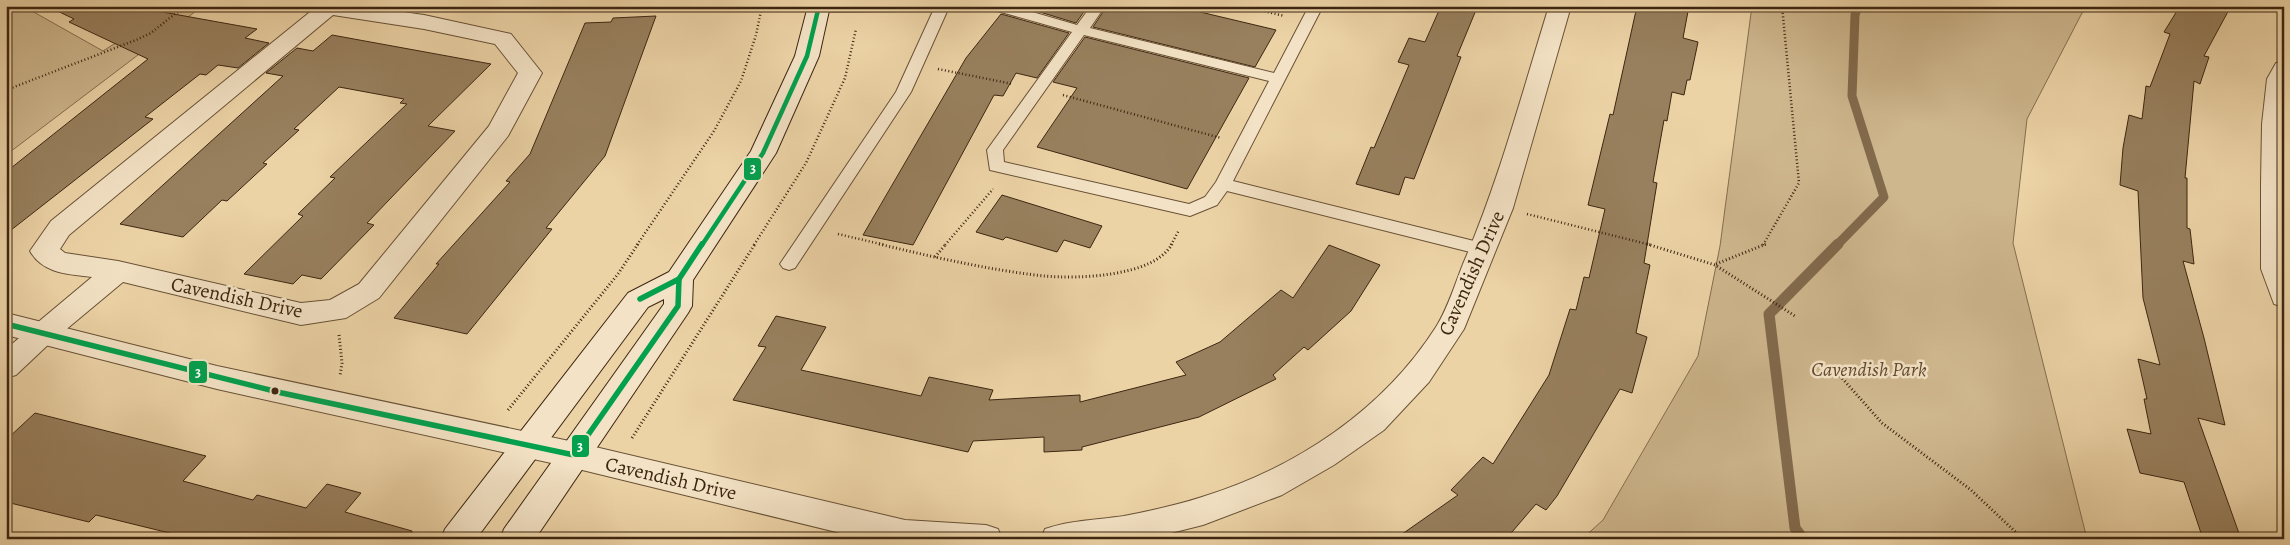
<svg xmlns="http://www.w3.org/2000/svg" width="2290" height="545" font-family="Alegreya,serif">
<rect width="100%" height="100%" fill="#ecd3a6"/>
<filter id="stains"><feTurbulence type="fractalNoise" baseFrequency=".004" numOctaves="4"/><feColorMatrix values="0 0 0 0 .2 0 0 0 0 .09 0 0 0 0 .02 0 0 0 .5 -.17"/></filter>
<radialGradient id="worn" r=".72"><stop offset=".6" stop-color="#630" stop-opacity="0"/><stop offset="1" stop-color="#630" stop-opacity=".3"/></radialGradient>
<g fill="#ceb68d" stroke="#866e4f">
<path d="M6,6h17l80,45 71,-45h21l-3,3 4,2 -190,144z"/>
<path d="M1752,6h338l-8,7 -55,106 -14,124 74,296h-505l21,-19 95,-164 22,-110z"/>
</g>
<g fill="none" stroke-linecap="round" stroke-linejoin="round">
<path stroke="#826a4c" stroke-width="9" d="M1837,245l47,-48 -32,-101 3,-81 3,-9"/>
<path stroke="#826a4c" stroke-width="11" d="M1803,539l-8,-11 -26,-214 69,-70"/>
</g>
<g fill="#98805e" stroke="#3d2611">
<path d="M47,6h82l128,23 -12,9 24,5 -31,25 -20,-3 -12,10 -6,-1 -55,43 8,2 -147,115v-62l142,-113 -79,-37 5,-3z"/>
<path d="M1020,6h68l-12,17z"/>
<path d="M1107,6h68l101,24 -21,37 -162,-40z"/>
<path d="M1441,6h18l17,4 -19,46 4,1 -47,122 -9,-2 -6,18 -43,-11 15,-37 3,1 35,-83 -11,-3 11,-24 16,4z"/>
<path d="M1637,6h52l-6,32 15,4 -8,38h-3l-3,15 -12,-3 -5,29 -3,-1 -11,62 4,1 -13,80 6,2 -14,68 11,4 -15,56 -12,-4 -63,107 -11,14 -10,-6 -30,35h-111l63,-44 -7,-5 32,-33 10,7 56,-89 21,-66 6,1 8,-33 5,1 16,-69 -17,-4 22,-91 3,1z"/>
<path d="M2180,6h51l-27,50 5,1 -9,27 -6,-3 -9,97h2v50l3,1 4,35 -11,-3 21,77 21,87 -27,-7 43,121h-38l-19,-57 -44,-9 -13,-44 24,5 -7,-35h3l-9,-40 22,6 -17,-67 -5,-107 -18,-6 3,-37 6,-33 13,4 4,-33 4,1 20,-53 -6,-2z"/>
<path d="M1001,14l68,19 -32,45 -21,-5 -13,23 -9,-1 -81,150 -50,-10 103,-177z"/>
<path d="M656,16l-51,140 -59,72 6,1 -85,105 -73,-16 45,-54h-3l74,-82 -4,-1 24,-27 55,-131 26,-1 2,-4z"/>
<path d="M332,35l159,29 -63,62 27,5 -88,92 7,2 -53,54 -19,-4 -9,9 -49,-10 59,-58 -5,-2 37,-36 -5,-1 77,-73 -7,-1 4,-4 -65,-12 -45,42 5,1 -36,33 4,1 -40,37 -5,-1 -39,37 -63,-13 163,-148 -17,-3 31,-25 16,3z"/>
<path d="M1085,37l164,41 -62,111 -150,-42 40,-59 -24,-6z"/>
<path d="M1002,195l100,31 -12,22 -26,-8 -7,12 -51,-15 -3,3 -27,-8z"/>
<path d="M1329,245l51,20 -29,46 -43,39 -4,-3 -31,28 3,4 -77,38 -117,30v3l-38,2v-15l-71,4 -5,11 -235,-52 33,-53 -8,-1 18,-30 50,11 -25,43 120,26 8,-19 64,13 -4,10 91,-5v7l106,-27 -10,-13 44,-20 61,-52 12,8z"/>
<path d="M35,413l171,43 -23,25 70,19 4,-5 49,13 21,-24 34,9 -16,19 67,19 -1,8h-217l-98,-24 -7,7 -83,-20v-62z"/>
</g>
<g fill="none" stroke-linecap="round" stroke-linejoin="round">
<defs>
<g id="service">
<path d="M813,6l136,1 -38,85 -116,176 -6,2 -6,-2 -3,-4 116,-172 37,-81 -114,1 -5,-1z"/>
<path d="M988,6h24l65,19 14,-19h14l-15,22 184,45 35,-67h14l-90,175 249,62 6,2 3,4 -3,4 -6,2 -255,-64 -10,14 -27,11 -200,-46 -3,-20 85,-118 -82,-23zM1084,35l185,46 -53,101 -11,15 -16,7 -185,-42 -1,-12z"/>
</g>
<g id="minor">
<path d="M302,6h59l63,9 87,19 31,39 -34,63 -129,162 -33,20 -45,7 -178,-43 -72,60 -35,33 -10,3v-29l86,-72c-23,-3 -49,-3 -62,-26l21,-30 259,-209 -5,-1zM333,15l91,14 71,15 23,29 -29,53 -130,158 -29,16 -29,3 -183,-42 -53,-8 -5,-4 9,-14z"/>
<path d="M2284,61v246l-10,-3 -13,-35v-85l1,-60 5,-45 9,-16z"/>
</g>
<g id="tertiary">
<path d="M1549,6h22l-58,202 -49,121 -35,53 -45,48 -50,35 -52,30 -79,30 -56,14h-106l4,-10c25,-9 53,-9 79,-13 26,-5 53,-11 78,-19 94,-29 181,-87 234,-170 12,-19 19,-43 27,-63 36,-83 59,-171 86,-258z"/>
<path d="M6,313l211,53 357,76 331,78 81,5 12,4 4,10h-137l-291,-71 -357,-79 -211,-54z"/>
</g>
<path id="secondary" d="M808,6h22l-11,50 -43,97 -83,127 -1,26 -4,7 -153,226h-35l4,-10 160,-225v-5l-16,8 -172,232h-35l4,-10 183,-236 41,-21 82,-121 44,-95z"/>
</defs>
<use href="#service" stroke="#695136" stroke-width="2"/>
<use href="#minor" stroke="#695136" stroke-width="2"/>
<use href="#tertiary" stroke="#695136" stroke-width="2"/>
<use href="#secondary" stroke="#3d2611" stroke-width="2"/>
<g stroke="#3d2611" stroke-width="2.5" stroke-dasharray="1 2.5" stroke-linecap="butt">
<path d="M1244,6l40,10"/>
<path d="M938,69l75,15"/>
<path d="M6,90l130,-50 15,-7 25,-20 23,-7"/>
<path d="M1063,95l158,43"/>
<path d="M1527,214l124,31"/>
<path d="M838,234l47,11"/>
<path d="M637,245l77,-114 27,-50 15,-46 6,-29"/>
<path d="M754,245l52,-82 39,-85 11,-49"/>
<path d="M945,245l48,-56"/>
<path d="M1171,245l8,-15"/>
<path d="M1763,245l36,-62 -17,-177"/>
</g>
<g stroke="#3d2611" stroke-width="3" stroke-dasharray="1 2.5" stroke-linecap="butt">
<path d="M879,244c54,13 110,26 165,32 34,3 110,1 128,-32"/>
<path d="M1647,244l68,21 80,51"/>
<path d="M935,257l11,-13"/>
<path d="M1716,264l50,-20"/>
<path d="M339,335l3,28 -2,13"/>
<path d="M1833,368l49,55 89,67 52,49"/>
<path d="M508,410l110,-136 20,-30"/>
<path d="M632,438l123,-194"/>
</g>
<use href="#service" fill="#f3e2c5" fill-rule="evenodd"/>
<use href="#minor" fill="#f3e2c5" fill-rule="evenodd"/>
<use href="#tertiary" fill="#f3e2c5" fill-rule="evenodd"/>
<use href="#secondary" fill="#f3e2c5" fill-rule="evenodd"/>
<defs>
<path id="bus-1-far1" d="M702,245l61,-92 44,-97 12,-50"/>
<g id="bus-1">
<path d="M640,299l39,-20 23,-35"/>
<path d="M6,324l276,69 292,62 104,-149 1,-27"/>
</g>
</defs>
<use href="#bus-1-far1" stroke="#f3e2c5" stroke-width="8"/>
<use href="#bus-1" stroke="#f3e2c5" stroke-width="9"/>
<use href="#bus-1-far1" stroke="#03a04e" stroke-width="4.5"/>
<use href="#bus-1" stroke="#03a04e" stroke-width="5.5"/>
</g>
<circle fill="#3d2611" stroke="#f3e2c5" stroke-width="2" cx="275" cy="391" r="4.5"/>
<g text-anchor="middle" stroke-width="5" stroke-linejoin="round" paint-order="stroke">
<g font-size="20" fill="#3d2611" stroke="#f3e2c5">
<text transform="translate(1471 273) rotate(-66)" y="7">Cavendish Drive</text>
<text transform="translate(237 297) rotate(12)" y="7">Cavendish Drive</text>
<text transform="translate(671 478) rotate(13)" y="7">Cavendish Drive</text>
</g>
<g font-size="20" font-style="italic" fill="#614a30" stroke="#f3e2c5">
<text x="1869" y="376">Cavendish Park</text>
</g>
</g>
<g stroke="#f3e2c5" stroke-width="2">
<rect x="743" y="157" width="19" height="24" rx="5" fill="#03a04e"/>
<rect x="188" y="360" width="20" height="24" rx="5" fill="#03a04e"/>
<rect x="571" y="434" width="19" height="24" rx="5" fill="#03a04e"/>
</g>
<g font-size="14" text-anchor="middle" font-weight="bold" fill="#fff">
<text x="753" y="173">3</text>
<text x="198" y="377">3</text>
<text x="580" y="451">3</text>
</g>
<rect width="2290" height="545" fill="none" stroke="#ecd3a6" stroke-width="25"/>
<rect x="8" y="8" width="2275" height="530" fill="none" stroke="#3d2611" stroke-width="2.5"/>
<rect x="12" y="12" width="2265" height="520" fill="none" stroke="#3d2611"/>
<rect width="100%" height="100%" filter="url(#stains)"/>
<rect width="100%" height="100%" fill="url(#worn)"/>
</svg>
